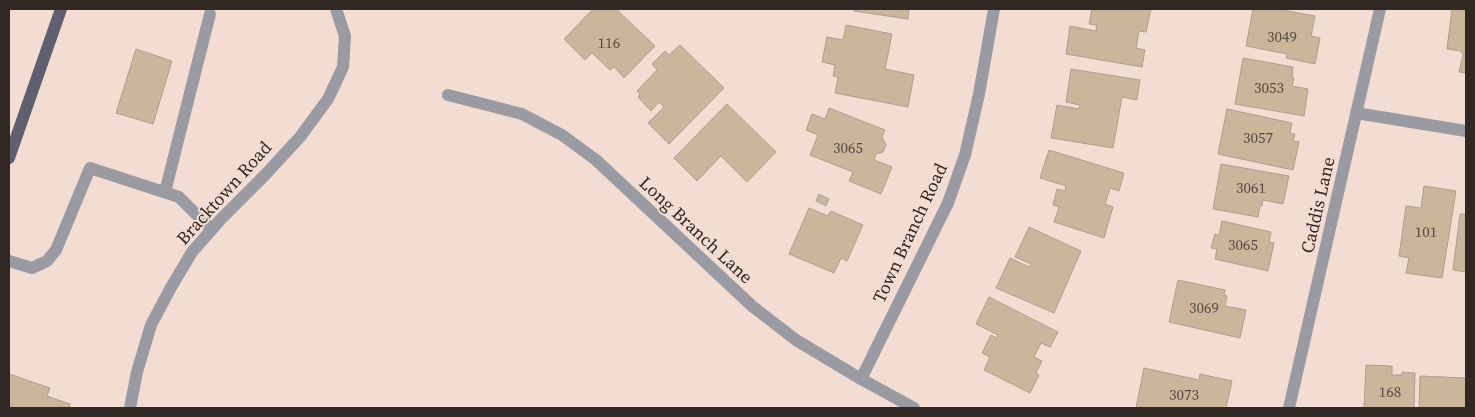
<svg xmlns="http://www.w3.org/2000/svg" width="1475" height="417" font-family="'Source Serif 4',serif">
<rect width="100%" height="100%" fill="#f3ddd2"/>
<g fill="#cbb59b" stroke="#ad9f8f">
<path d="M593,9h23l39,37 -31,32 -10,-11 -4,3 -18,-17 -7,7 -21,-21z"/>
<path d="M853,9h56l-1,10 -54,-8z"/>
<path d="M1092,9h59l-5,23 -7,-1 -3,17 9,2 -3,17 -76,-13 4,-28 26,5 1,-6 -8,-1z"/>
<path d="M1253,9h24l38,7 -4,20 9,2 -5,26 -29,-6 1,-4 -41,-8z"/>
<path d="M1452,9h14v64l-7,-1 4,-17 -2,-4 -14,-2z"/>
<path d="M846,25l46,9 -7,35 29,6 -6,32 -73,-14 3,-16 -5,-1 2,-11 -13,-3 5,-25 16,3z"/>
<path d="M680,45l44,43 -55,56 -21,-21 16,-16 -5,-5 -8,9 -13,-14 2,-3 -3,-3 20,-21 -5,-6 13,-13 4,4z"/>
<path d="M136,49l36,12 -19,63 -37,-11z"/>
<path d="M1243,58l50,9 -1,11h2l-2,8 16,3 -4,27 -69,-12z"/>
<path d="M1071,69l69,11 -3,20 -15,-3 -9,51 -62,-10 6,-33 22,4 1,-4 -14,-3z"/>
<path d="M727,104l49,48 -29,30 -26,-26 -24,25 -23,-23z"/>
<path d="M829,108l56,22 -3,7 4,8 -3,7 -7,2 -2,6 18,7 -11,27 -32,-13 4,-9 -43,-17 8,-20 -12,-5 6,-16 13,5z"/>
<path d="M1227,109l65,14 -2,10 5,1 -2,7 6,1 -6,28 -75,-16z"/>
<path d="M1049,150l75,23 -5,18 -9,-3 -5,16 8,3 -9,31 -50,-16 5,-15 -6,-2 4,-16 8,2 1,-5 -26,-8z"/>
<path d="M1221,164l68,12 -6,28 -20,-4 -1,6h-2l-2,11 -45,-8z"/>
<path d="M1424,186l32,5 -14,87 -36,-5 3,-15 -10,-2 7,-50 15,2z"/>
<path d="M819,194l10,5 -3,7 -10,-5z"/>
<path d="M809,208l19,8 3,-5 32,14 -16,36 -6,-3 -7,15 -45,-19z"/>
<path d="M1460,214h6v58l-13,-2z"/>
<path d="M1222,221l49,11 -2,10 5,1 -6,28 -53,-12 2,-10 -6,-1 4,-14 4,1z"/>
<path d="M1029,227l52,24 -27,62 -58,-25 14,-30 19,9 2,-3 -16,-7z"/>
<path d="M1178,280l47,10 -1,5 3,1 -2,10 21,4 -6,28 -71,-16z"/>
<path d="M989,297l69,35 -8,15 -9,-4 -7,14 8,4 -6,12 3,2 -9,18 -46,-23 6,-13 -8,-4 9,-18 6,3 1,-3 -22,-11z"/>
<path d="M1366,365l26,1v9h10v-3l13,1 -1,35h-50z"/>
<path d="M1144,368l55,12 1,-6 32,7 -6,27h-90z"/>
<path d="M9,374l41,14 -3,8 23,8 -1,4h-60z"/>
<path d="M1420,376l46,2v30h-47z"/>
</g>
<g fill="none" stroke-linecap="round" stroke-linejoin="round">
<g stroke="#9a9aa3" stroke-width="12">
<path d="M165,192l45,-178"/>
<path d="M9,261l23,7 15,-7 9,-11 34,-82 89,29 32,32"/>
</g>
<g stroke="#9a9aa3" stroke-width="12">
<path d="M448,95l74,19 40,21 34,25 156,146 44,34 65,39 53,29"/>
<path d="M1356,113l110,18"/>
<path d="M861,379l87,-176 17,-48 14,-61 15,-85"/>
<path d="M130,408l7,-36 14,-47 19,-36 22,-37 29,-33 44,-44 35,-38 28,-38 15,-32 2,-31 -9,-27"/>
<path d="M1289,408l91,-399"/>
</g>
<path stroke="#5f606f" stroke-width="12" d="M9,158l52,-149"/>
</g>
<g text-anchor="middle" stroke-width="4" stroke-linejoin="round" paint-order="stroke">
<g font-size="15" fill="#584b42">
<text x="1282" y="42">3049</text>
<text x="609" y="48">116</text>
<text x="1269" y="93">3053</text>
<text x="1258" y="143">3057</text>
<text x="848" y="153">3065</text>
<text x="1251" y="193">3061</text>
<text x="1426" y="237">101</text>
<text x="1243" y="250">3065</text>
<text x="1204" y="313">3069</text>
<text x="1390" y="397">168</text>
<text x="1184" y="400">3073</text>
</g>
<g font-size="18" fill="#312824" stroke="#f3ddd2">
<text transform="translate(224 193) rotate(-48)" y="6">Bracktown Road</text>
<text transform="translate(1318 205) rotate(-77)" y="6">Caddis Lane</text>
<text transform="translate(696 230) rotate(43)" y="6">Long Branch Lane</text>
<text transform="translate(910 233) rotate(-65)" y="6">Town Branch Road</text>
</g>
</g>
<rect width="1475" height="417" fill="none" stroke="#312824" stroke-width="20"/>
</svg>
